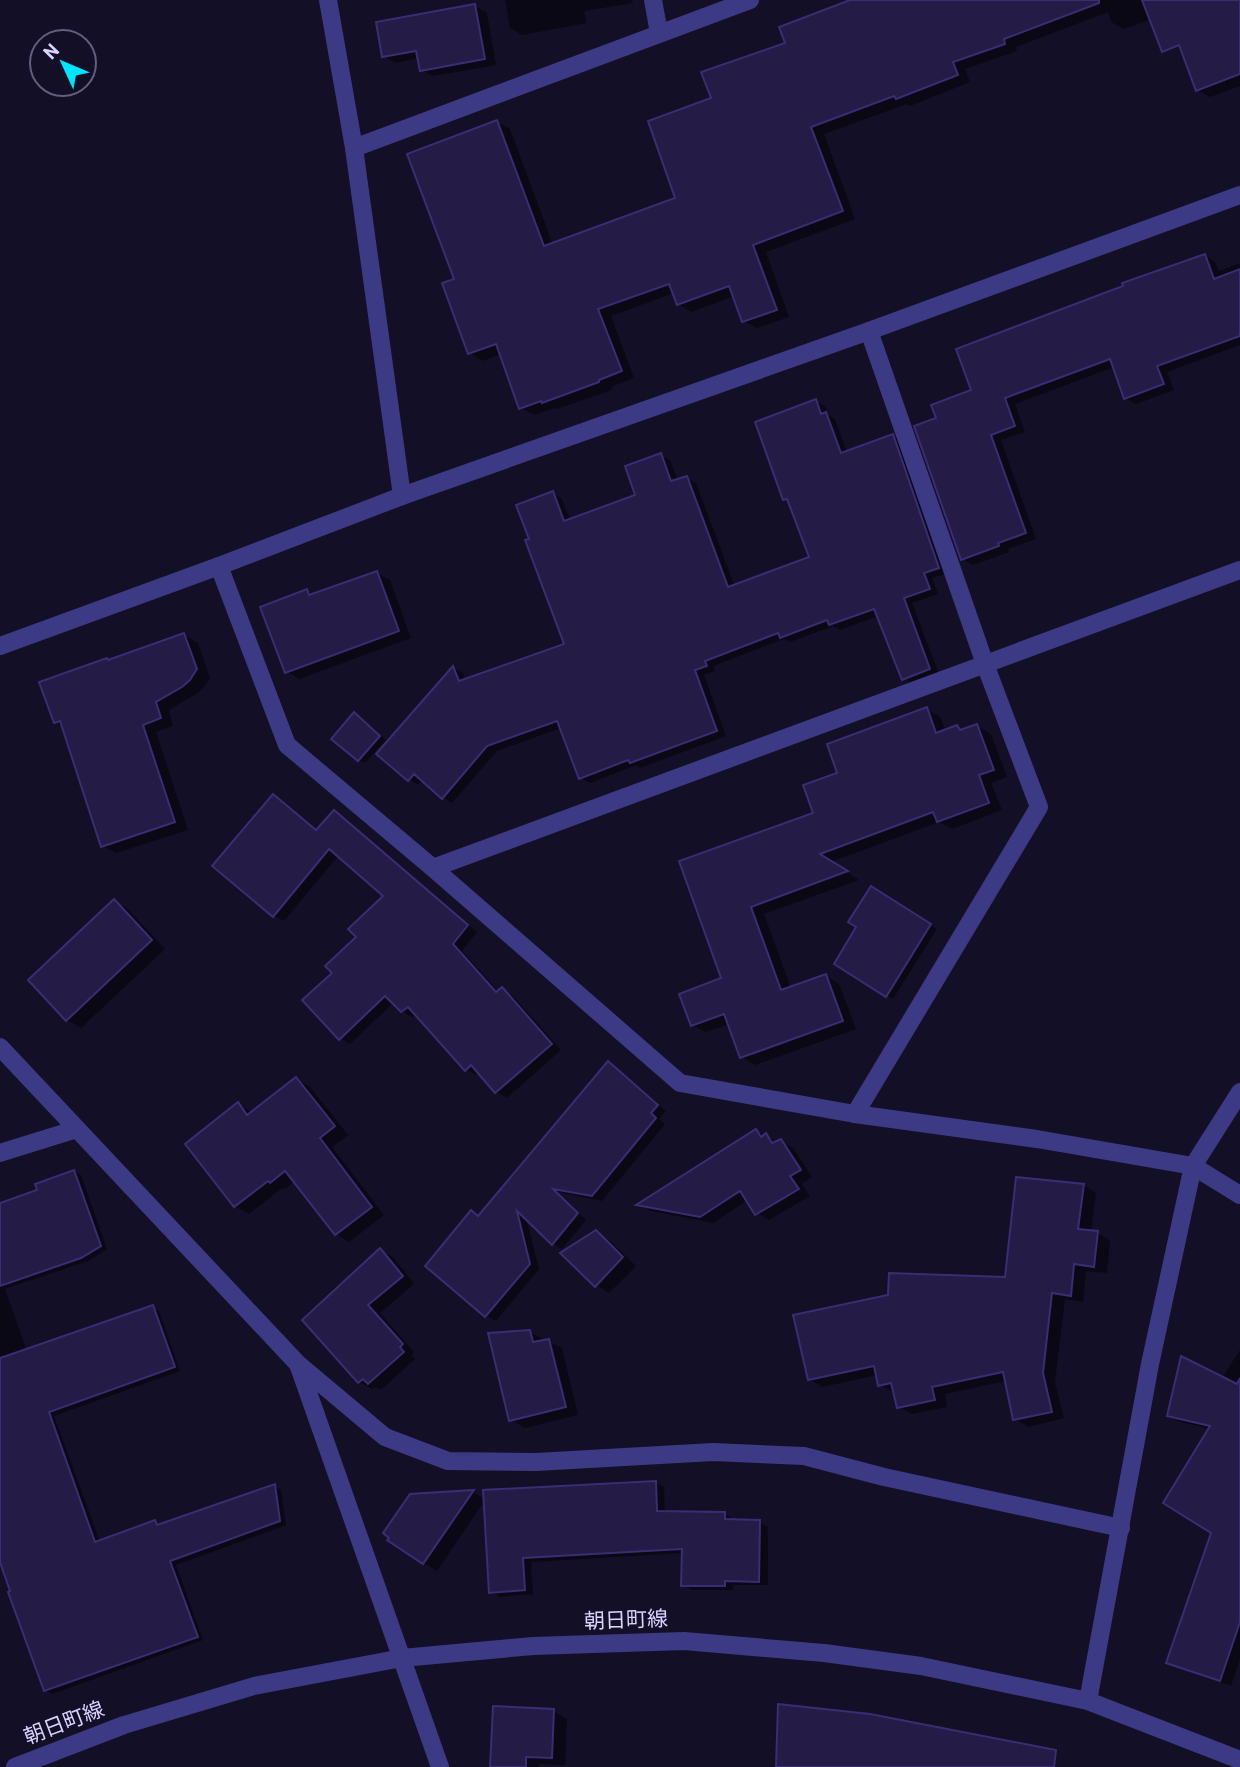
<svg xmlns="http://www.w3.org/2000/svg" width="1240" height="1767" font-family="Barlow,'Noto Sans JP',sans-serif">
<rect width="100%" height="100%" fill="#130f26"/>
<g fill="#0007">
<path d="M505,0h127l1,3 -49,8 3,12 -65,12 -12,-7z"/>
<path d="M855,0h326l2,8 -59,21 -13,-7 -3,-10 -92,35 1,4 -52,18 5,13 -60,24 -3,-2 -83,30 31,85 -89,33 23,65 -32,11 -14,-7 -9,-25 -43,16 -13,-8 -4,-11 -63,23 23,62 -23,9 1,3 -55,19 -2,-1 -21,7 -13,-7 -20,-54 -18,7 -13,-8 -13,-73 40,-158 13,7 43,116 125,-46 35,-100 74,-55z"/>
<path d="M1215,0h25v86l-30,11 -12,-7z"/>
<path d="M475,6l12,7 9,52 -63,11 -12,-6 -2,-12 -23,5 -12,-7z"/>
<path d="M1205,256l10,6 4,9 21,-8v82l-73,27 7,18 -38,14 -11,-6 -11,-31 -99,37 10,28 -24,8 35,99 -28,10 1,3 -36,13 -11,-6 -24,-140 35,-28z"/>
<path d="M815,401l10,5 3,9 7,4 12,33 46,-16 9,5 46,132 -16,5 6,16 -26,9 27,71 -27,10 -9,-6 -25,-62 -38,14 -7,-4 -43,16 -6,-3 -71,27 2,5 -11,4 22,61 -86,32 -4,-3 -46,18 -10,-5 -19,-50 -64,23 -45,52 -9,-6 -20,-17 -5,5 -9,-6 45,-111 9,5 2,8 101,-36 -35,-105 22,-47 9,6 8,21 67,-24 23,-41 10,5 8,21 9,-3 9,5 39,104 77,-29 -22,-56 -5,-3z"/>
<path d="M377,573l13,7 21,58 -112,41 -13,-8 21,-80 7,4z"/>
<path d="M184,635l14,8 12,35 -6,9 -8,7 -27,16 4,16 -17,6 32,98 -72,23 -13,-7 -39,-119 -9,-5z"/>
<path d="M927,709l13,8 6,14 11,-4 7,4 13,-5 14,8 16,43 -16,6 11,27 -50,19 -13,-7 -108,40 28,18 -95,34 27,74 35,-12 13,8 17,45 -101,36 -13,-8 -13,-33 -23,8 -14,-7 32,-46 -42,-117 133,-48 25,-40z"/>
<path d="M360,718l26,22 -21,23 -6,-3z"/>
<path d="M273,796l10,6 35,29 16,-19 10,6 133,114 -15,19 37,41 3,-3 10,6 49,55 -54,48 -10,-6 -17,-20 -4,3 -10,-6 -50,-56 -4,4 -10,-6 -8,-9 -44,42 -10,-6 -6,-65 51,-77 -46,-41 -55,66 -10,-5 -59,-50z"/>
<path d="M871,888l66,41 -44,70 -56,-35 21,-37z"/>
<path d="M114,901l14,8 37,40 -84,79 -14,-8 -37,-40z"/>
<path d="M608,1063l9,6 49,42 -7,8 6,5 -63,77 -44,-9 28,28 -24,29 -9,-5 -27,-27 13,52 -43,52 -10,-5 -58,-51 51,-48z"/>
<path d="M296,1079l14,8 38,48 -16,12 52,68 -35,27 -13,-8 -41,-53 -10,8 -3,-1 -33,26 -14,-8 3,-102 15,9z"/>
<path d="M756,1131l22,11 3,-1 12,7 19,29 -10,7 8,12 -41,24 -12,-7 -9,-13 -35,23 -62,-12 -11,-6z"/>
<path d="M74,1172l7,3 26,74 -19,12 -83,28 22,62 126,-44 6,4 21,60 -126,45 46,126 55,-20 7,4 113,-40 6,4 5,35 -110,40 27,75 -151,54 -7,-4 -45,-134v-351l39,-14z"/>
<path d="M1083,1185l13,8 -5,39 6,1 13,7 -3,33 -21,-2 -3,31 -18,-3 -10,83 9,36 -36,9 -13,-8 -9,-38 -61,13 2,13 -35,7 -13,-7 -4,-15h-2l-13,-7 -2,-10 -56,12 -13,-8 197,-100z"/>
<path d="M596,1233l14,8 26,25 -27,27 -13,-8z"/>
<path d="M380,1250l13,7 21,27 -34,29 34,39 -3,3 4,4 -34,31 -6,-3 -3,2 -12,-7 -56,-62z"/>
<path d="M529,1332l33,16 16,67 -53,13 -14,-8z"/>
<path d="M1240,1350v309l-9,27 -52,-18 -11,-6 45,-129 -2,-104 -31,-7 -11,-6 53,-38z"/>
<path d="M655,1482l9,5 1,26 60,1 8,5v2l26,1 9,5v58h-35v5h-41l-9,-5v-32l-152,9 2,32 -33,3 -9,-5 -6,-92 -48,71 -13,-8 -13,-68 62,-3 12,7z"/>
<path d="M553,1711l14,8 -2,46 -26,-1v3h-47z"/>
</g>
<g fill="#241b47" stroke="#3b2d73" stroke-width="2">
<path d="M850,0h249v3l-95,36 1,5 -52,18 5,13 -62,24 -2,-3 -83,31 32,84 -90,34 24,65 -35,12 -13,-36 -52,19 -8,-21 -71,25 24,62 -23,9v2l-57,21 -1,-2 -22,8 -23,-65 -28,10 -26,-71 12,-4 -47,-125 90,-34 47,126 131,-48 -27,-77 63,-23 -10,-26 84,-29 -6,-16z"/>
<path d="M1142,0h98v74l-44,17 -17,-46 -17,7z"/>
<path d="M475,4l10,55 -65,12 -4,-20 -34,6 -6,-35z"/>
<path d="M1205,254l9,25 26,-10v67l-83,30 7,18 -40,15 -14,-40 -105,39 10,28 -24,9 35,98 -28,10 1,3 -38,14 -47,-134 22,-8 -5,-13 40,-15 -15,-41 167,-63 -1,-3z"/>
<path d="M816,399l5,15 5,-2 15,41 52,-19 46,134 -15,5 6,16 -26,9 26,71 -28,11 -28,-71 -45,16 -2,-5 -47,18 -2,-5 -73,28 2,5 -12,4 22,61 -87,32 -2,-3 -49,19 -22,-58 -70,25 -45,53 -28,-25 -6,7 -32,-27 77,-88 6,15 105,-37 -39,-104 4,-1 -13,-34 37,-14 11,30 71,-26 -10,-29 36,-13 10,28 16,-5 41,111 81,-30 -22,-58 -4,1 -28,-78z"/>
<path d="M377,571l22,60 -114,42 -25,-66 47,-18 2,6z"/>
<path d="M184,633l13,36 -7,11 -8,7 -26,15 5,16 -18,7 32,97 -74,25 -41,-126 -6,2 -15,-41 68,-24 1,2z"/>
<path d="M927,707l9,26 21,-8 3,5 17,-6 17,46 -15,5 10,28 -52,19 -4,-10 -113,42 28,17 -97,36 30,83 45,-16 17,47 -103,37 -16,-44 -33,12 -12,-32 42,-16 -42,-117 134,-48 -10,-28 34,-12 -10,-29z"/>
<path d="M354,712l26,24 -22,25 -27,-22z"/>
<path d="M273,794l43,36 18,-20 134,115 -15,19 43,48 6,-5 50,57 -57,49 -24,-28 -6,6 -57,-64 -7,5 -16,-16 -46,44 -37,-40 30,-27 -7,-7 31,-29 -8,-8 35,-33 -54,-47 -56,68 -61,-51z"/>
<path d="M871,886l60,38 -45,73 -52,-33 22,-37 -8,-5z"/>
<path d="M114,899l38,41 -86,81 -38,-41z"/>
<path d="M608,1061l50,44 -7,8 5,5 -64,78 -39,-7 25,24 -26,32 -35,-34 13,53 -45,53 -60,-51 46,-56 7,6z"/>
<path d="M296,1077l39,49 -15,12 52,69 -37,28 -50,-64 -15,12 -2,-2 -34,26 -49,-63 53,-42 9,13z"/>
<path d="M756,1129l5,8 5,-4 6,10 9,-4 20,31 -11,6 9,13 -44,26 -15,-24 -40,26 -64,-12z"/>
<path d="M74,1170l27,76 -20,12 -81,28v-83l37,-13 -2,-6z"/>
<path d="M1016,1177l68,7 -6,45 20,2 -4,36 -20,-3 -3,32 -19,-3 -9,80 9,39 -39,8 -10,-48 -71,15 3,13 -38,8 -6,-25 -13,3 -4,-20 -66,14 -15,-65 95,-20 1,-22 116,4z"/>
<path d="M596,1230l27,27 -28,30 -35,-34z"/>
<path d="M380,1248l23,28 -35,29 35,39 -3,3 4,5 -36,32 -5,-5 -5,4 -56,-63z"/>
<path d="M153,1305l22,62 -126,45 46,130 60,-22 2,5 118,-41 5,37 -110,40 28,76 -154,54 -36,-99 2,-1 -10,-29v-204z"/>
<path d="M530,1330l3,12 16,-3 17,68 -57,14 -21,-88z"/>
<path d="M1181,1356l56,28 3,-6v244l-20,59 -54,-18 45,-130 -48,-30 47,-77 -43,-10z"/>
<path d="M656,1481l1,30 68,1v7l35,1 -1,62 -34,-1v5h-44l1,-37 -159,9 2,32 -36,3 -6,-103z"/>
<path d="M474,1490l-51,74 -36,-24 2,-2 -6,-5 27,-39z"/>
<path d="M778,1704l92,10 186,36 -2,17h-278z"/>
<path d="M493,1706l61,3 -2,49 -26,-1v10h-36z"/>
</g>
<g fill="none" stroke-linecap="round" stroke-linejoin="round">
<g stroke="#3d3a85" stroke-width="18">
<path d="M653,0l6,33"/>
<path d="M354,148l396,-148"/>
<path d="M219,566l68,179 146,123 247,215 175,31 182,25 156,27 47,29"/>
<path d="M433,868l807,-298"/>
<path d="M0,1047l298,317 87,73 63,24 88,1 177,-10 91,4 80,21 237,51"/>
<path d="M855,1114l184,-307 -54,-143 -116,-333"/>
<path d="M0,1153l77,-24"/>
<path d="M298,1364l142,403"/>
<path d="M1088,1701l62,-337 43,-198 47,-74"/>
</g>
<g stroke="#3d3a85" stroke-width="18">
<path d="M328,0l26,148 48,348"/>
<path d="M0,646l219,-80 183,-70 467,-165 371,-136"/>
<path d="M15,1767l109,-42 130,-39 148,-28 131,-12 151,-5 140,12 97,13 167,35 152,59"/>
</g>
</g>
<g text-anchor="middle" stroke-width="7" stroke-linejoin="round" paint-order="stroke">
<g font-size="21" fill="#d9d4ff" stroke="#130f26">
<text transform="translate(626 1620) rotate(-2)" y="7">朝日町線</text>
<text transform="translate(64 1723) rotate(-21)" y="7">朝日町線</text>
</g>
</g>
<g transform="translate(63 63) rotate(314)"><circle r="33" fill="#130f26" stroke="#625e7d" stroke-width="2"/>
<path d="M0-5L12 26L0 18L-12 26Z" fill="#00e5ff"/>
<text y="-10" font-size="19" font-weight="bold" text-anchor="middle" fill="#d9d4ff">N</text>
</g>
</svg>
